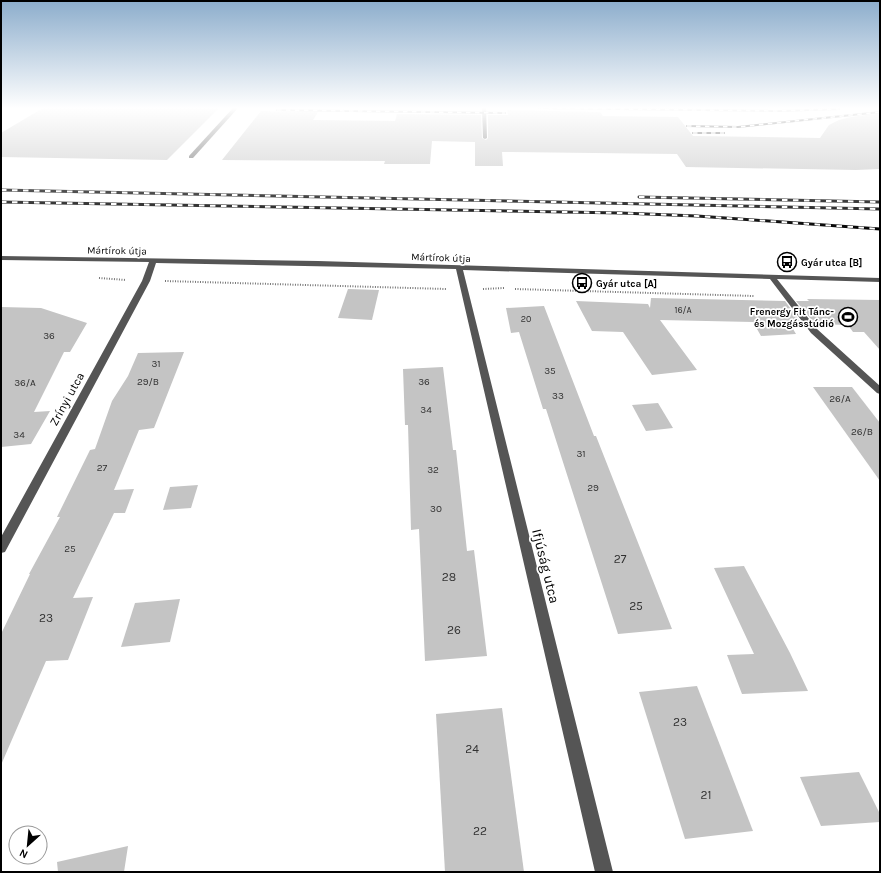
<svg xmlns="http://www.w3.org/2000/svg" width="881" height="873" font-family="Karla,sans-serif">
<rect width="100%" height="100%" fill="#fff"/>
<g fill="#c4c4c4">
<path d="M43,108h176l-52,52 -166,-3v-24z"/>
<path d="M507,110l93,2 3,4 75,1 15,19 127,2 9,-13 10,-5 12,-3 29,-4v56l-24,1 -170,-3 -9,-13 -165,-2h-10l1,14h-28v-24l-43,-1 -2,23h-46l1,-3 -163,-1 39,-49 57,1 -5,8 82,1 2,-7 84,1 1,23 4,2 2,-2v-23h20z"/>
<path d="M348,289l31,1 -7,30 -34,-2z"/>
<path d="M651,298l134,3 17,23h-12l6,10 -35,2 -8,-14 -93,-2 37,50 -45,5 -29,-43 -31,-1 -16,-30 72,3 2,4z"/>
<path d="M807,299l73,1v50l-16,-18h-11l-5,-7 -33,-1 -19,-23h13z"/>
<path d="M544,306l50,130h2l76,193 -54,5 -72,-225h-3l-24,-77 -8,1 -5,-25z"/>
<path d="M1,307l40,1 46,15 -17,29h-6l-30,60 16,-1 -19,33 -30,3z"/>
<path d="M184,352l-30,76 -15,2 -25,60 20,-1 -9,24h-11l-41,85 20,-1 -25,63 -22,1 -45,104v-131l29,-60h-1l31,-57h-3l33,-67 5,-1 17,-48 16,-25 10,-23z"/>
<path d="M443,367l10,83h3l11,101 7,-1 13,106 -62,5 -6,-132 -8,1 -3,-105h-3l-2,-56z"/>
<path d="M813,387h39l28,36v58z"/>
<path d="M658,403l15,25 -27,3 -14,-26z"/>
<path d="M198,485l-7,23 -28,2 7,-23z"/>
<path d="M744,566l46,87 18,38 -66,3 -15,-39 27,-1 -40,-86z"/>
<path d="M180,599l-10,43 -49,5 14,-44z"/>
<path d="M697,686l26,67 30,78 -68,8 -46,-147z"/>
<path d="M502,708l22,164h-79l-9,-158z"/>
<path d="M859,772l21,42v8l-59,4 -21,-49z"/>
<path d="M128,846l-4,26h-66l-1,-10z"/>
</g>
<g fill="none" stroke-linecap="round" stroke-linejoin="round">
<g stroke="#777" stroke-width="2" stroke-dasharray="1 1.5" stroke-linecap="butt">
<path d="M99,278l27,2"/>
<path d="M165,281l281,8"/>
<path d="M483,289l21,-1"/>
<path d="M515,289l239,7"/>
</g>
<g fill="#555" fill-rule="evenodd">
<path d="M233,108h5l-45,50h-4v-2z"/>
<path d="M482,108h4l1,30 -2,1 -2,-1z"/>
<path d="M1,256l317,5 562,17v4l-103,-3 40,50 63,57v8l-3,-1 -66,-60 -41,-54 -307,-9 150,602h-18l-139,-603 -300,-6 -6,18 -145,271 -4,1v-16l141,-256 7,-19 -148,-2z"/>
</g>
<defs>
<g id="rail-far1">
<path d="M539,108l238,3 62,-2"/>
<path d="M277,110l228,3"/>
<path d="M687,126l51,1 142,-15"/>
<path d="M693,133h31"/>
</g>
<g id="rail">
<path d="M1,190l879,19"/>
<path d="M639,197l241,5"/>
<path d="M1,202l620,11 76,3 183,13"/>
</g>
</defs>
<use href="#rail-far1" stroke="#000" stroke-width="2"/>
<use href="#rail" stroke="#000" stroke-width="3"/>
<use href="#rail-far1" stroke="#fff" stroke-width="1.5" stroke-dasharray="4.5" stroke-linecap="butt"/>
<use href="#rail" stroke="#fff" stroke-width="2" stroke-dasharray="5.5" stroke-linecap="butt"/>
</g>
<linearGradient id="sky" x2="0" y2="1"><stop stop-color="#8cadcc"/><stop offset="0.47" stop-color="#fff"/><stop offset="1" stop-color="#fff" stop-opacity="0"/></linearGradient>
<rect width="881" height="230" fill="url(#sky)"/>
<defs>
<symbol id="bus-ring" viewBox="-11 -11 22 22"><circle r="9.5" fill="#fff" stroke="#000" stroke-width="1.5"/><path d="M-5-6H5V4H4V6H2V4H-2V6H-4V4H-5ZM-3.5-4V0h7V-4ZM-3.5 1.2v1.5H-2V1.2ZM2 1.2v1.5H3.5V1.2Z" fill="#000"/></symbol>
<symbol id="stadium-ring" viewBox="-11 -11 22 22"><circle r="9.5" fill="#fff" stroke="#000" stroke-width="1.5"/><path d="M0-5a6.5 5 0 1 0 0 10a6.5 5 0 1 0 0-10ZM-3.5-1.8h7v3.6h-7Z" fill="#000"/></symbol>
</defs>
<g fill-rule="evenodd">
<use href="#bus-ring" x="776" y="251" width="22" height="22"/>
<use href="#bus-ring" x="571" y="272" width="22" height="22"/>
<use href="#stadium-ring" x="837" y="306" width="22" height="22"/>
</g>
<g text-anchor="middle" stroke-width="3.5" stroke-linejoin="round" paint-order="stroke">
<g font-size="9" fill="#313131">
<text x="683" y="313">16/A</text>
<text x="526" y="322">20</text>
</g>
<g font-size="10" fill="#000" stroke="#fff">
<text transform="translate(117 250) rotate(1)" y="4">Mártírok útja</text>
<text transform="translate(441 257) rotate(2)" y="4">Mártírok útja</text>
</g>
<g font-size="10" font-weight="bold" fill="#000" stroke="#fff" text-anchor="start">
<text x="801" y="266">Gyár utca [B]</text>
<text x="596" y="287">Gyár utca [A]</text>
<text x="834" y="315" text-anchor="end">Frenergy Fit Tánc-<tspan x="834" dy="12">és Mozgásstúdió</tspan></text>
</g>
<g font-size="10" fill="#313131">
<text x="49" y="339">36</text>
<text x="156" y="367">31</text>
<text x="550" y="374">35</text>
<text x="148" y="385">29/B</text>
<text x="424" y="385">36</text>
<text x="25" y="386">36/A</text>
<text x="558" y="399">33</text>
<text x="840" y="402">26/A</text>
<text x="426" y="413">34</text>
<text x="862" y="435">26/B</text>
<text x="19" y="438">34</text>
<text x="581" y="457">31</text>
<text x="102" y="471">27</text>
<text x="433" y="473">32</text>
<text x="593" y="491">29</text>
<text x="436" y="512">30</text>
<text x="70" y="552">25</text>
</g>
<g font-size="12" fill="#000" stroke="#fff">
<text transform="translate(67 399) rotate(-61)" y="4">Zrínyi utca</text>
</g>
<g font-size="12" fill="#313131">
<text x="620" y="563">27</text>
<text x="449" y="581">28</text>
<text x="636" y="610">25</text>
<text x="46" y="622">23</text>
<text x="454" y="634">26</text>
<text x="680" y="726">23</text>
<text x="472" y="753">24</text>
<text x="706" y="799">21</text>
<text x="480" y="835">22</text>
</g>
<g font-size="14" fill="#000" stroke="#fff">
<text transform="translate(546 566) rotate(76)" y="5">Ifjúság utca</text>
</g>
</g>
<rect width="881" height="873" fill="none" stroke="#000000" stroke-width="4"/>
<g transform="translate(28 845) rotate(207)"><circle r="19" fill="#ffffff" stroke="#999999"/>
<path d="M0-3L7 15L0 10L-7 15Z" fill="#000000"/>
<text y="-6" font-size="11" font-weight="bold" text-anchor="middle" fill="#000000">N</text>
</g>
</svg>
